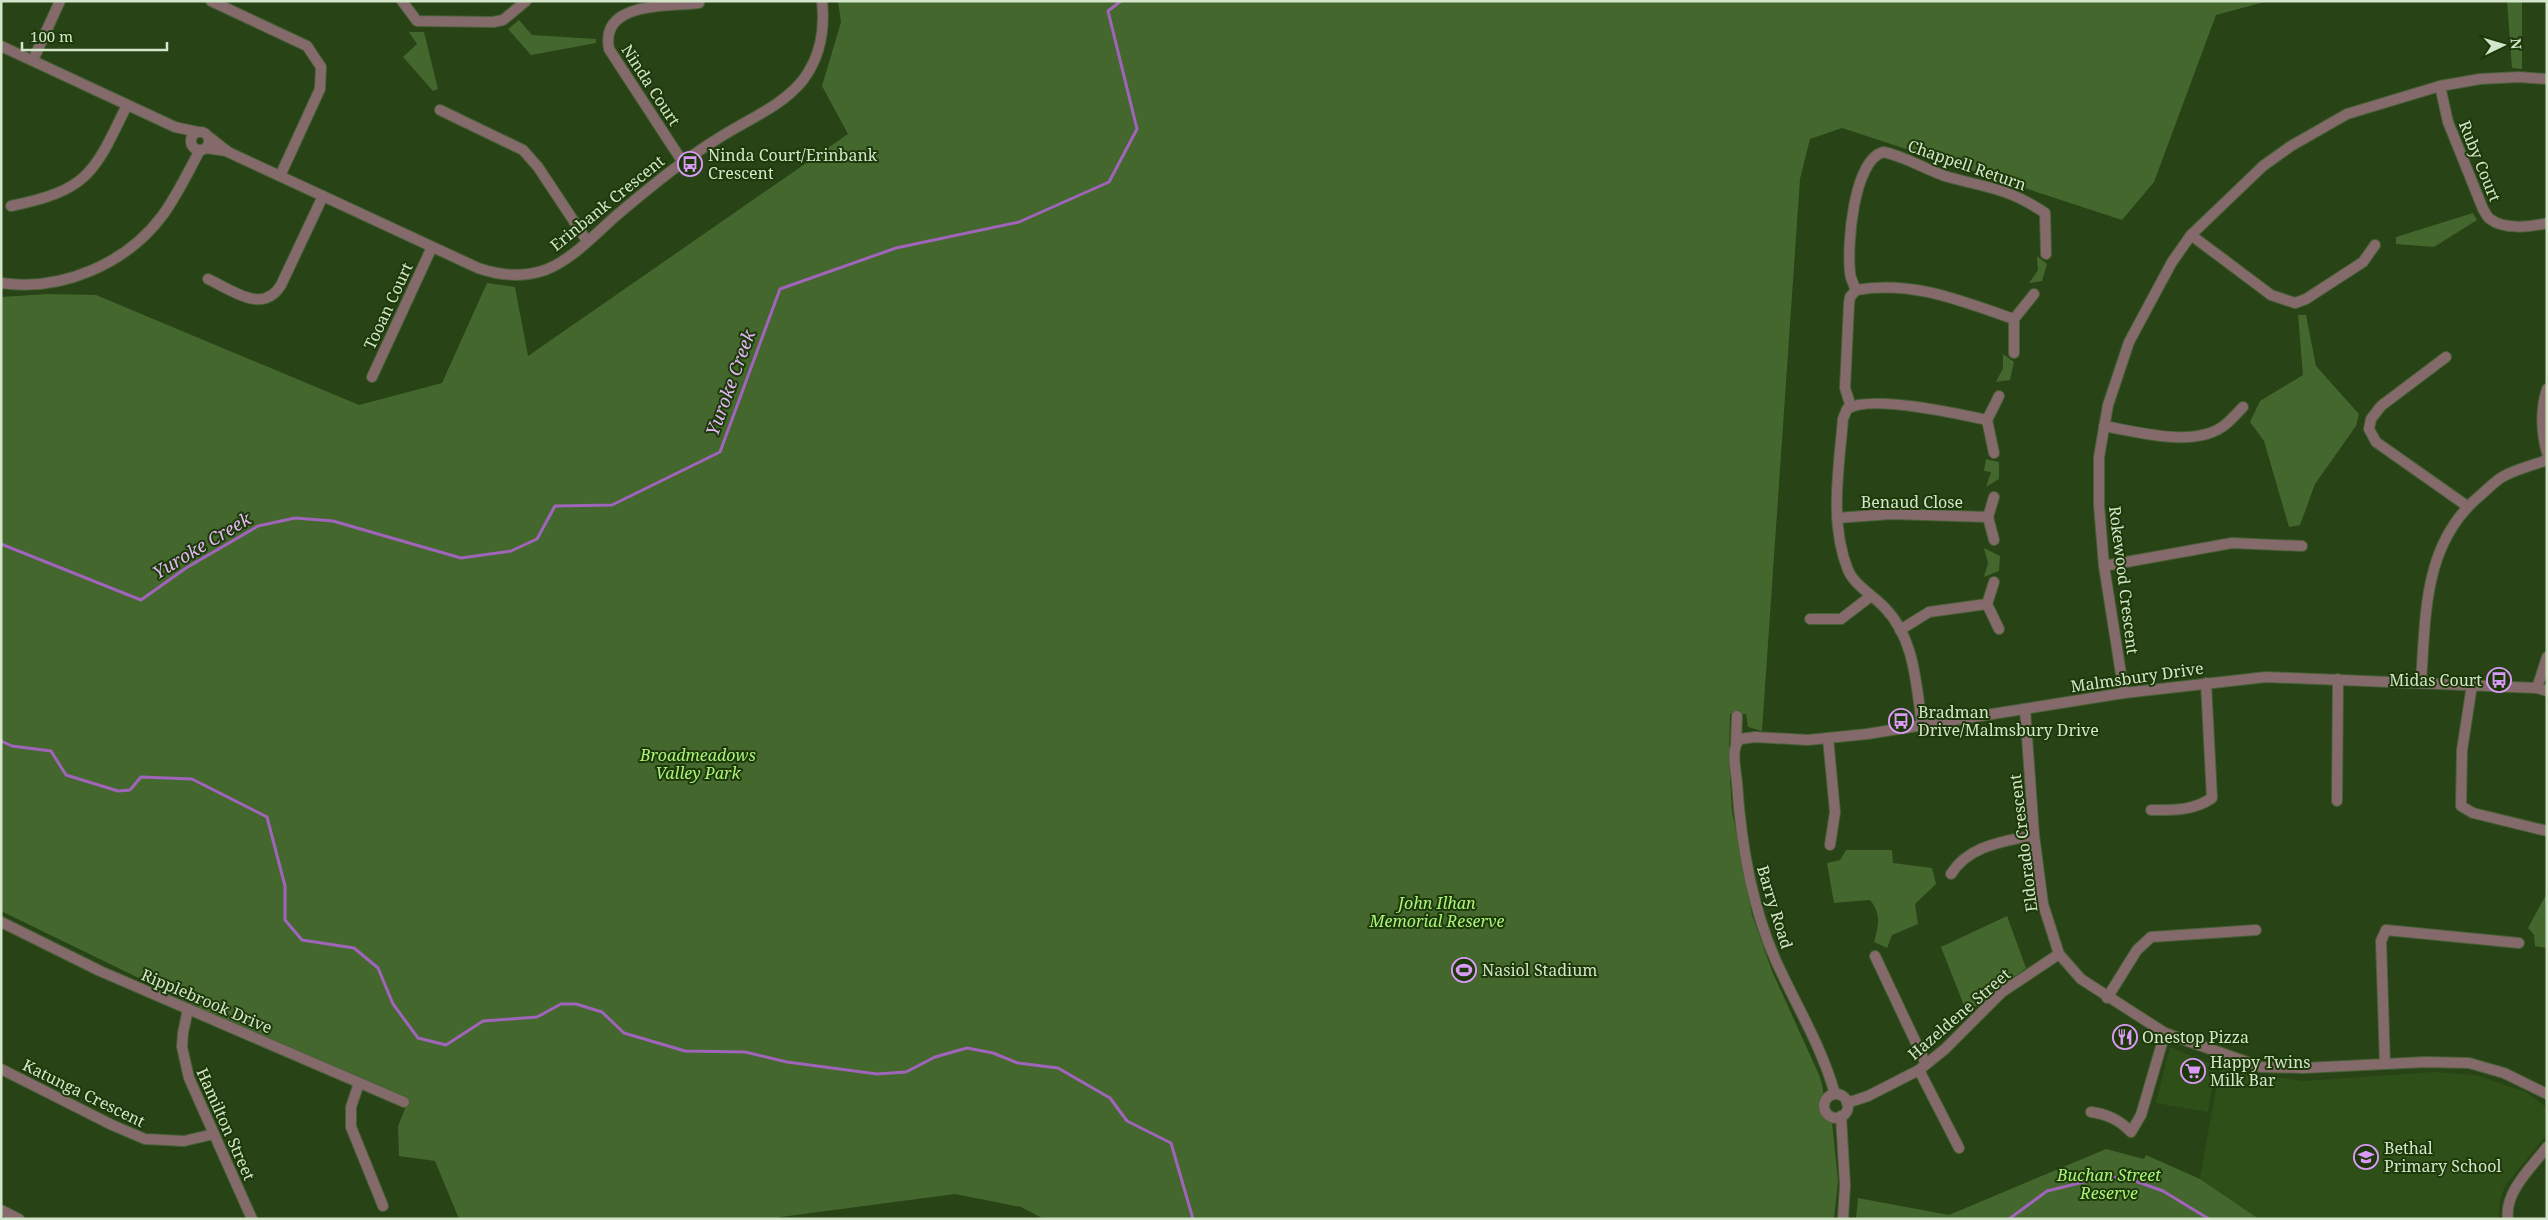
<svg xmlns="http://www.w3.org/2000/svg" width="2548" height="1220" font-family="'Noto Serif',serif">
<rect width="100%" height="100%" fill="#284315"/>
<g fill="#2f4f19">
<path d="M2170,1047l46,19 -8,46 -52,-9z"/>
<path d="M2220,1066l24,7 60,8 130,-9 42,3 50,17 21,16v26l-42,52 -5,14 -2,19h-239l-59,-40z"/>
</g>
<g fill="#44672e">
<path d="M838,1h1430l-52,14 -62,167 -32,38 -280,-92 -32,11 -10,40 -38,552 -14,-4 -2,-13h-16l-1,47 3,50 20,104 20,56 48,106c1,5 4,12 3,17 -1,18 -8,14 9,28l6,59 -4,38h-790l-23,-12 -66,-13 -174,23 -2,2h-320l-24,-58 -36,-5 -1,-30 11,-27 -184,-79 -224,-109v-614l46,-3 49,1 263,110 83,-22 45,-100 28,4 13,69 320,-222 -26,-48 19,-64z"/>
<path d="M2507,1h15v68l-10,-1z"/>
<path d="M519,20l13,15 64,4v4l-65,12 -23,-26z"/>
<path d="M409,32h15l14,57 -5,2 -30,-34 14,-13z"/>
<path d="M2473,213l4,7 -43,27 -38,-3v-7z"/>
<path d="M2037,256l10,8 -5,17 -13,2 9,-13z"/>
<path d="M2298,315h8l10,51 43,48 -3,12 -41,58 -15,41 -11,2 -25,-86 -14,-19 10,-21 43,-26z"/>
<path d="M2003,354l11,8 -4,18 -14,2 7,-14z"/>
<path d="M1986,459l13,3v17l-13,8 5,-15 -7,-1z"/>
<path d="M1984,548l16,8 -1,15 -15,6 4,-14z"/>
<path d="M1846,850h46l1,13 39,5 4,16 -21,20 3,20 -26,11 -5,13 -13,-6c5,-16 7,-29 -4,-42l-36,3 -7,-40 13,-3z"/>
<path d="M2547,893v55l-12,-2 -1,-11 -6,-7z"/>
<path d="M2007,916l19,52 -59,45 -26,-66z"/>
<path d="M2106,1149l38,10 2,-4 54,24 59,40h-403l2,-21 91,17z"/>
</g>
<g fill="none" stroke-linecap="round" stroke-linejoin="round">
<g stroke="#a065bb" stroke-width="3">
<path d="M1,544l140,56 45,-32 72,-42 37,-8 38,3 128,37 50,-7 26,-12 18,-33 57,-1 108,-53 60,-163 116,-41 123,-26 90,-40 28,-53 -29,-118 13,-10"/>
<path d="M1,741l11,5 39,5 15,24 52,16 12,-1 11,-13 51,2 75,38 18,69v34l17,20 52,8 24,20 15,36 25,34 28,7 37,-24 54,-4 24,-13h15l26,8 22,21 61,18 60,1 42,10 90,12 29,-2 29,-15 32,-9 26,5 25,10 40,5 52,30 17,23 44,22 22,76"/>
<path d="M2009,1219l38,-28 49,-12 28,-2 39,14 46,28"/>
</g>
<defs>
<g id="minor">
<path d="M211,1l96,45 14,21 -1,22 -40,87"/>
<path d="M402,1l15,20 76,1 10,-2 23,-19"/>
<path d="M33,60l27,-59"/>
<path d="M2440,86l8,36 35,87c2,3 4,8 7,10 14,11 41,8 57,4"/>
<path d="M440,110l83,40 15,17 49,74"/>
<path d="M209,137l19,15 250,116c23,8 44,10 67,2 27,-10 50,-36 72,-55 39,-33 77,-64 122,-89 23,-13 47,-25 64,-46 18,-24 22,-50 19,-79"/>
<path d="M206,148l21,3"/>
<path d="M682,161l-73,-112c-9,-48 58,-42 90,-46"/>
<path d="M11,206c78,-16 83,-33 116,-101"/>
<path d="M2191,235l80,60 24,8 11,-4 57,-37 12,-17"/>
<path d="M208,279c24,11 55,36 73,6l42,-89"/>
<path d="M1856,290c-2,-5 -6,-12 -6,-18 -3,-26 3,-111 33,-120 22,4 43,18 65,25 40,11 60,11 97,36l1,41"/>
<path d="M1856,290c57,-10 105,11 158,29"/>
<path d="M2014,353v-34l20,-25"/>
<path d="M2446,357l-65,49 -10,13 -2,10 7,13 91,64"/>
<path d="M372,377l60,-130"/>
<path d="M2547,389c-7,22 -6,42 0,64"/>
<path d="M1851,407l-6,-19 4,-84 1,-7 6,-7"/>
<path d="M2104,426c35,6 93,23 122,-2 6,-5 11,-11 17,-17"/>
<path d="M1994,453l-7,-33 12,-24"/>
<path d="M1994,497l-6,20 6,23"/>
<path d="M1837,518l54,-4 97,3"/>
<path d="M2104,566l128,-23 70,3"/>
<path d="M1994,582l-7,22 12,25"/>
<path d="M1810,619h31l30,-23"/>
<path d="M1900,630l29,-18 58,-8"/>
<path d="M2421,682c5,-70 2,-141 62,-189 7,-6 13,-13 21,-17 13,-7 29,-11 43,-16"/>
<path d="M2472,685l-10,65 -1,56 12,7 74,18"/>
<path d="M2537,688l10,-31"/>
<path d="M2124,693l-20,-127 -5,-61v-48l9,-52 21,-63 43,-80 19,-27 72,-69 28,-20 56,-32 93,-28 40,-7 39,-2 28,2"/>
<path d="M2025,709l9,126 9,69 16,50 22,25 84,54 96,34 43,1 121,-6 44,1 35,10 43,21"/>
<path d="M1922,725c-6,-40 -7,-86 -37,-117 -11,-12 -31,-23 -37,-38 -19,-47 -9,-102 -5,-151l4,-10c22,-15 113,5 140,11"/>
<path d="M1828,738l7,74 -5,33"/>
<path d="M1736,744l1,-28"/>
<path d="M2337,801l1,-122"/>
<path d="M2151,810c22,0 42,1 61,-12l-6,-115"/>
<path d="M1951,874c18,-29 52,-32 83,-39"/>
<path d="M1,922l99,49 304,131"/>
<path d="M1875,956l51,108"/>
<path d="M2107,998l30,-48 14,-13 105,-7"/>
<path d="M188,1009l-5,24 -1,14 7,31 63,141"/>
<path d="M2385,1064l-4,-123 5,-11 133,13"/>
<path d="M1,1069l111,56 33,14 39,2 30,-7"/>
<path d="M1919,1070l40,78"/>
<path d="M359,1083l-8,24v20l32,79"/>
<path d="M1847,1103l21,-7 51,-26 26,-21 57,-57 57,-38"/>
<path d="M2091,1112c16,2 29,8 40,20l10,-17 24,-82"/>
<path d="M1,1210l18,9"/>
<path d="M2508,1219c-4,-27 24,-52 39,-72"/>
</g>
<g id="tertiary">
<path d="M1,46l174,81 23,5"/>
<circle cx="200" cy="141" r="9"/>
<path d="M1,283c60,9 125,-19 161,-67 15,-20 26,-44 38,-66"/>
<path d="M1835,1094c-14,-49 -38,-87 -59,-133 -25,-56 -35,-117 -39,-178 -1,-12 -7,-35 3,-44l15,-2 53,3 59,-6 257,-41 142,-16 271,11 10,3"/>
<circle cx="1836" cy="1106" r="12"/>
<path d="M1841,1116l4,69 -2,34"/>
</g>
</defs>
<use href="#minor" stroke="#476036" stroke-width="12"/>
<use href="#tertiary" stroke="#476036" stroke-width="12"/>
<use href="#minor" stroke="#856a6b" stroke-width="10"/>
<use href="#tertiary" stroke="#856a6b" stroke-width="10"/>
</g>
<defs>
<symbol id="bus-ring" viewBox="-11 -11 22 22"><circle r="9.5" fill="#1e3909" stroke="#da9af7" stroke-width="1.5"/><path d="M-5-6H5V4H4V6H2V4H-2V6H-4V4H-5ZM-3.5-4V0h7V-4ZM-3.5 1.2v1.5H-2V1.2ZM2 1.2v1.5H3.5V1.2Z" fill="#da9af7"/></symbol>
<symbol id="stadium-ring" viewBox="-11 -11 22 22"><circle r="9.5" fill="#1e3909" stroke="#da9af7" stroke-width="1.5"/><path d="M0-5a6.5 5 0 1 0 0 10a6.5 5 0 1 0 0-10ZM-3.5-1.8h7v3.6h-7Z" fill="#da9af7"/></symbol>
<symbol id="restaurant-ring" viewBox="-11 -11 22 22"><circle r="9.5" fill="#1e3909" stroke="#da9af7" stroke-width="1.5"/><path d="M-5-6h1v4h1v-4h1v4h1v-4h1v5L-1.5 .5V6h-2V.5L-5-1ZM5-6V6H3V1.5H1.5Q1.5-4 5-6Z" fill="#da9af7"/></symbol>
<symbol id="supermarket-ring" viewBox="-11 -11 22 22"><circle r="9.5" fill="#1e3909" stroke="#da9af7" stroke-width="1.5"/><path d="M-6-5.5h2.5l.6 2H6L4.5 2H-2.5L-4.4-4H-6ZM-1.5 3.2a1.3 1.3 0 1 0 .1 0ZM3 3.2a1.3 1.3 0 1 0 .1 0Z" fill="#da9af7"/></symbol>
<symbol id="school-ring" viewBox="-11 -11 22 22"><circle r="9.5" fill="#1e3909" stroke="#da9af7" stroke-width="1.5"/><path d="M0-5L7-2L0 1L-7-2ZM-4 1L0 2.5L4 1V4Q0 6-4 4Z" fill="#da9af7"/></symbol>
</defs>
<g fill-rule="evenodd">
<use href="#bus-ring" x="676" y="150" width="28" height="28"/>
<use href="#bus-ring" x="2485" y="666" width="28" height="28"/>
<use href="#bus-ring" x="1887" y="707" width="28" height="28"/>
<use href="#stadium-ring" x="1450" y="956" width="28" height="28"/>
<use href="#restaurant-ring" x="2111" y="1023" width="28" height="28"/>
<use href="#supermarket-ring" x="2179" y="1057" width="28" height="28"/>
<use href="#school-ring" x="2352" y="1143" width="28" height="28"/>
</g>
<g text-anchor="middle" stroke-width="4" stroke-linejoin="round" paint-order="stroke">
<g font-size="16" fill="#d3e5ca" stroke="#1e3909">
<text transform="translate(651 85) rotate(57)" y="6">Ninda Court</text>
<text transform="translate(2480 161) rotate(68)" y="6">Ruby Court</text>
<text transform="translate(1967 165) rotate(19)" y="6">Chappell Return</text>
<text transform="translate(607 203) rotate(-39)" y="6">Erinbank Crescent</text>
<text transform="translate(388 306) rotate(-65)" y="6">Tooan Court</text>
<text x="1912" y="508">Benaud Close</text>
<text transform="translate(2124 580) rotate(83)" y="6">Rokewood Crescent</text>
<text transform="translate(2137 677) rotate(-8)" y="6">Malmsbury Drive</text>
<text transform="translate(2023 843) rotate(-97)" y="6">Eldorado Crescent</text>
<text transform="translate(1775 907) rotate(73)" y="6">Barry Road</text>
<text transform="translate(207 1001) rotate(23)" y="6">Ripplebrook Drive</text>
<text transform="translate(1959 1014) rotate(-41)" y="6">Hazeldene Street</text>
<text transform="translate(84 1093) rotate(26)" y="6">Katunga Crescent</text>
<text transform="translate(226 1124) rotate(66)" y="6">Hamilton Street</text>
</g>
<g font-size="16" fill="#d3e5ca" stroke="#1e3909" text-anchor="start">
<text x="708" y="161">Ninda Court/Erinbank<tspan x="708" dy="18">Crescent</tspan></text>
<text x="2482" y="686" text-anchor="end">Midas Court</text>
<text x="1918" y="718">Bradman<tspan x="1918" dy="18">Drive/Malmsbury Drive</tspan></text>
<text x="1482" y="976">Nasiol Stadium</text>
<text x="2142" y="1043">Onestop Pizza</text>
<text x="2210" y="1068">Happy Twins<tspan x="2210" dy="18">Milk Bar</tspan></text>
<text x="2384" y="1154">Bethal<tspan x="2384" dy="18">Primary School</tspan></text>
</g>
<g font-size="16" font-style="italic" fill="#abf57d" stroke="#1e3909">
<text x="698" y="761">Broadmeadows<tspan x="698" dy="18">Valley Park</tspan></text>
<text x="1437" y="909">John Ilhan<tspan x="1437" dy="18">Memorial Reserve</tspan></text>
<text x="2109" y="1181">Buchan Street<tspan x="2109" dy="18">Reserve</tspan></text>
</g>
<g font-size="18" font-style="italic" fill="#e2b5f7" stroke="#1e3909">
<text transform="translate(731 383) rotate(-70)" y="6">Yuroke Creek</text>
<text transform="translate(202 546) rotate(-31)" y="6">Yuroke Creek</text>
</g>
</g>
<rect width="2548" height="1220" fill="none" stroke="#d3e5ca" stroke-width="5"/>
<g transform="translate(2503 45) rotate(85)" stroke="#1e3909" stroke-width="4" paint-order="stroke">
<path d="M0-4L9 19L0 12L-9 19Z" fill="#d3e5ca"/>
<text y="-8" font-size="14" font-weight="bold" text-anchor="middle" fill="#d3e5ca">N</text>
</g>
<path d="M22 42v8h145v-8" fill="none" stroke="#d3e5ca" stroke-width="2.5"/>
<text x="30" y="42" font-size="15" fill="#d3e5ca" stroke="#1e3909" stroke-width="4" paint-order="stroke">100 m</text>
</svg>
